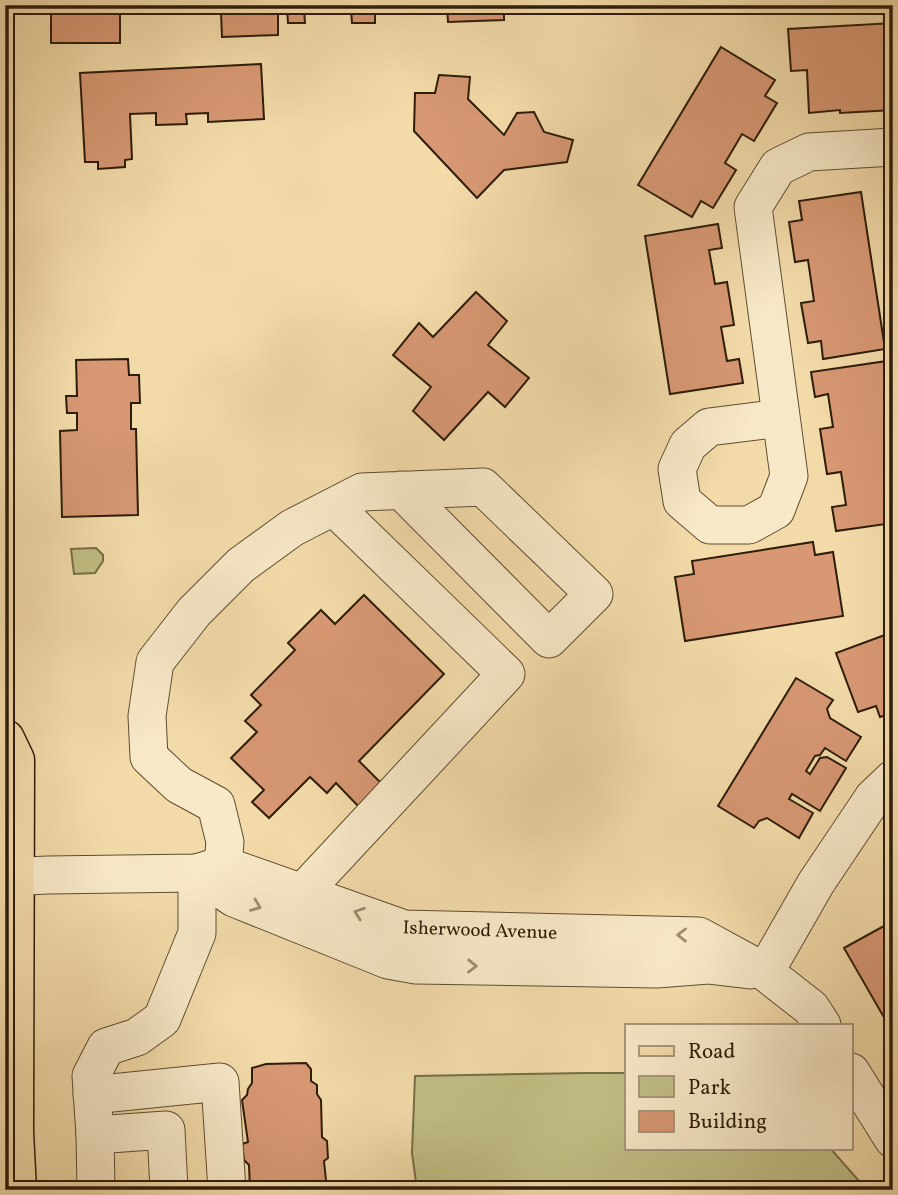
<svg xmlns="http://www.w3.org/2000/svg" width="898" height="1195" font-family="Vollkorn,serif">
<rect width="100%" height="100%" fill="#f2dba9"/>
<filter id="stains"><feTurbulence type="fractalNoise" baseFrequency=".00286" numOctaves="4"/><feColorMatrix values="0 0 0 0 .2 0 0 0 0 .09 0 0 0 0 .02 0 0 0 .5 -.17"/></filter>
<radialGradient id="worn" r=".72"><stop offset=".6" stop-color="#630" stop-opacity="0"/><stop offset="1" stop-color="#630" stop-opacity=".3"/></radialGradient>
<g fill="#c0be84" stroke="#776e48" stroke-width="2">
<path d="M96,548l7,7v6l-8,12 -21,1 -3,-25z"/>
<path d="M586,1073h41v75h203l37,42h-450l-5,-37 3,-77z"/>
</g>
<g fill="#d79873" stroke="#2e1d0b" stroke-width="2">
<rect x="51" y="5" width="69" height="38"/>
<path d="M447,5h57v15l-56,2z"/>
<path d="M287,9h17l1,14h-17z"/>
<path d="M351,10h24v13h-23z"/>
<path d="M278,11v24l-56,2 -1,-24z"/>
<path d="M893,23v87l-53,3v-3l-31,3 -2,-43 -16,1 -3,-42z"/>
<path d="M721,47l54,33 -10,16 12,7 -23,38 -12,-7 -17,29 11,7 -23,38 -12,-7 -9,16 -54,-32z"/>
<path d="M261,64l3,55 -56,3v-9l-22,1 1,10 -31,1v-12l-26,1 2,45 -7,1v7l-27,2v-7h-13l-5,-89z"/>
<path d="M439,75l31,2 -2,22 36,36 13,-22 17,-1 10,20 29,8 -6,22 -63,8 -27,28 -63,-67 1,-38h20z"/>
<path d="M861,192l24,157 -62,10 -2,-18 -13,2 -7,-40 13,-2 -6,-41 -13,2 -6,-40 13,-2 -3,-19z"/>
<path d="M718,224l4,24 -13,2 6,34 12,-2 7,43 -13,2 6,34 12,-2 4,24 -73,11 -25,-158z"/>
<path d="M476,292l31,29 -19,24 41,33 -24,29 -17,-15 -44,48 -31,-29 18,-24 -38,-32 26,-32 14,14z"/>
<path d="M128,359l1,16h10l1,28h-9v26h5l2,86 -76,2 -2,-86 17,-1v-17h-10l-1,-17h11l-1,-36z"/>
<path d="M887,361l6,34v128l-57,8 -4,-24 14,-2 -5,-33 -14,2 -7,-45 13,-2 -5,-33 -13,3 -4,-25z"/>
<path d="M813,542l2,13 18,-3 10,64 -158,25 -10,-64 19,-3 -2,-13z"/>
<path d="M364,595l80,79 -85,87 25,25 -23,23 -25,-26 -9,10 -17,-16 -41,41 -17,-16 12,-12 -33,-32 26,-26 -12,-11 16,-16 -10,-10 44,-45 -7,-7 33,-33 14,14z"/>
<path d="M893,632v81l-13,4 -4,-11 -18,6 -22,-59z"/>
<path d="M796,678l37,22 -6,9 3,9 31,19 -15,24 -21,-13 -5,7 -5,1 -9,15 4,3 10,-16 7,-1 19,11 -26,43 -28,-17 -3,5 24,14 -14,25 -32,-20 -8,3 -5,7 -36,-22z"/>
<path d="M893,921v112l-49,-85z"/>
<path d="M306,1063l5,6v12l6,4v9l4,6 1,37 5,4 1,17 -4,3 3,29h-77l-1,-25 -5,-5 -2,-16 6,-2 -6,-42 5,-5 1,-6 4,-6v-15l14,-4z"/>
</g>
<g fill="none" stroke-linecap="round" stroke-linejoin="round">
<defs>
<g id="minor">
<path d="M781,418l-72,9 -21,18 -11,24 5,32 28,24h39l27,-15 13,-34 -36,-269 25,-40 31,-15 84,-5"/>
<path d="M223,865l2,-23 -9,-37 -37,-20 -30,-28 -2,-41 8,-54 39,-50 47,-47 51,-37 70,-36 121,-5 111,107 -45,45 -148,-149"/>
<path d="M197,873l37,25 154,62 28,5 241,4 51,-4 42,5"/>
<path d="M5,877l43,-2 149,-2 26,-8 181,64 295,7 66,36 46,36 11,17"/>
<path d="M303,892l203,-218 -172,-167"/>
<path d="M765,972l51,-89 57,-85 20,-19"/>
<path d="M851,1072l42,67"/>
<path d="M92,1095l128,-13 7,108"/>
<path d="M95,1135l71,-5 3,60"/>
<path d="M96,1190l-1,-55 -4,-59 15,-29 31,-10 25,-18 35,-86v-60"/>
</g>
<path id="major" d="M5,739l10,21 -1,372 3,58"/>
</defs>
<use href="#minor" stroke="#5f4c32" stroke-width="39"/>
<use href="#major" stroke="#2e1d0b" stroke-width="41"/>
<use href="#minor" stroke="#f7e8c7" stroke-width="37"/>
<use href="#major" stroke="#f2dba9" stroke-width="38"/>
</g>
<defs><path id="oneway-chevron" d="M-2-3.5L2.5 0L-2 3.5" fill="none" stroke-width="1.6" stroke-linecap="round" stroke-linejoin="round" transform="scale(1.75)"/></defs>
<g stroke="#9d8d72">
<use href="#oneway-chevron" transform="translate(256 906) rotate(22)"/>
<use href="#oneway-chevron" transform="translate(359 913) rotate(-160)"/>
<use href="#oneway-chevron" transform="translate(682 935) rotate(-179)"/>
<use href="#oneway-chevron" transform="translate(472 966) rotate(1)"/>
</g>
<g text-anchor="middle" stroke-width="5" stroke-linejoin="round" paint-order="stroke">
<g font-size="19" fill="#2e1d0b" stroke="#f7e8c7">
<text transform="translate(480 929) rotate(2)" y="7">Isherwood Avenue</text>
</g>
</g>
<rect width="898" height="1195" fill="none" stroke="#f2dba9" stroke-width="28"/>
<rect x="7" y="7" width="884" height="1181" fill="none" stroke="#2e1d0b" stroke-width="3.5"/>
<rect x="14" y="14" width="870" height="1167" fill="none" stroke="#2e1d0b" stroke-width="2"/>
<rect x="625" y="1024" width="228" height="126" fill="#f7e8c7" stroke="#a7977c" stroke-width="2"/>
<rect x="639" y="1046" width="35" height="10" fill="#f2dba9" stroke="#a7977c" stroke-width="2"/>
<text x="688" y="1058" font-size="21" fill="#2e1d0b">Road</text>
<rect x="639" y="1076" width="35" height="21" fill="#c0be84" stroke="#a7977c" stroke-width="2"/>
<text x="688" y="1094" font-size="21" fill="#2e1d0b">Park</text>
<rect x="639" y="1111" width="35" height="21" fill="#d79873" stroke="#a7977c" stroke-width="2"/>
<text x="688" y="1128" font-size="21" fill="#2e1d0b">Building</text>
<rect width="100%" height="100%" filter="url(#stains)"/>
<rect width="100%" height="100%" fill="url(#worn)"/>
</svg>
